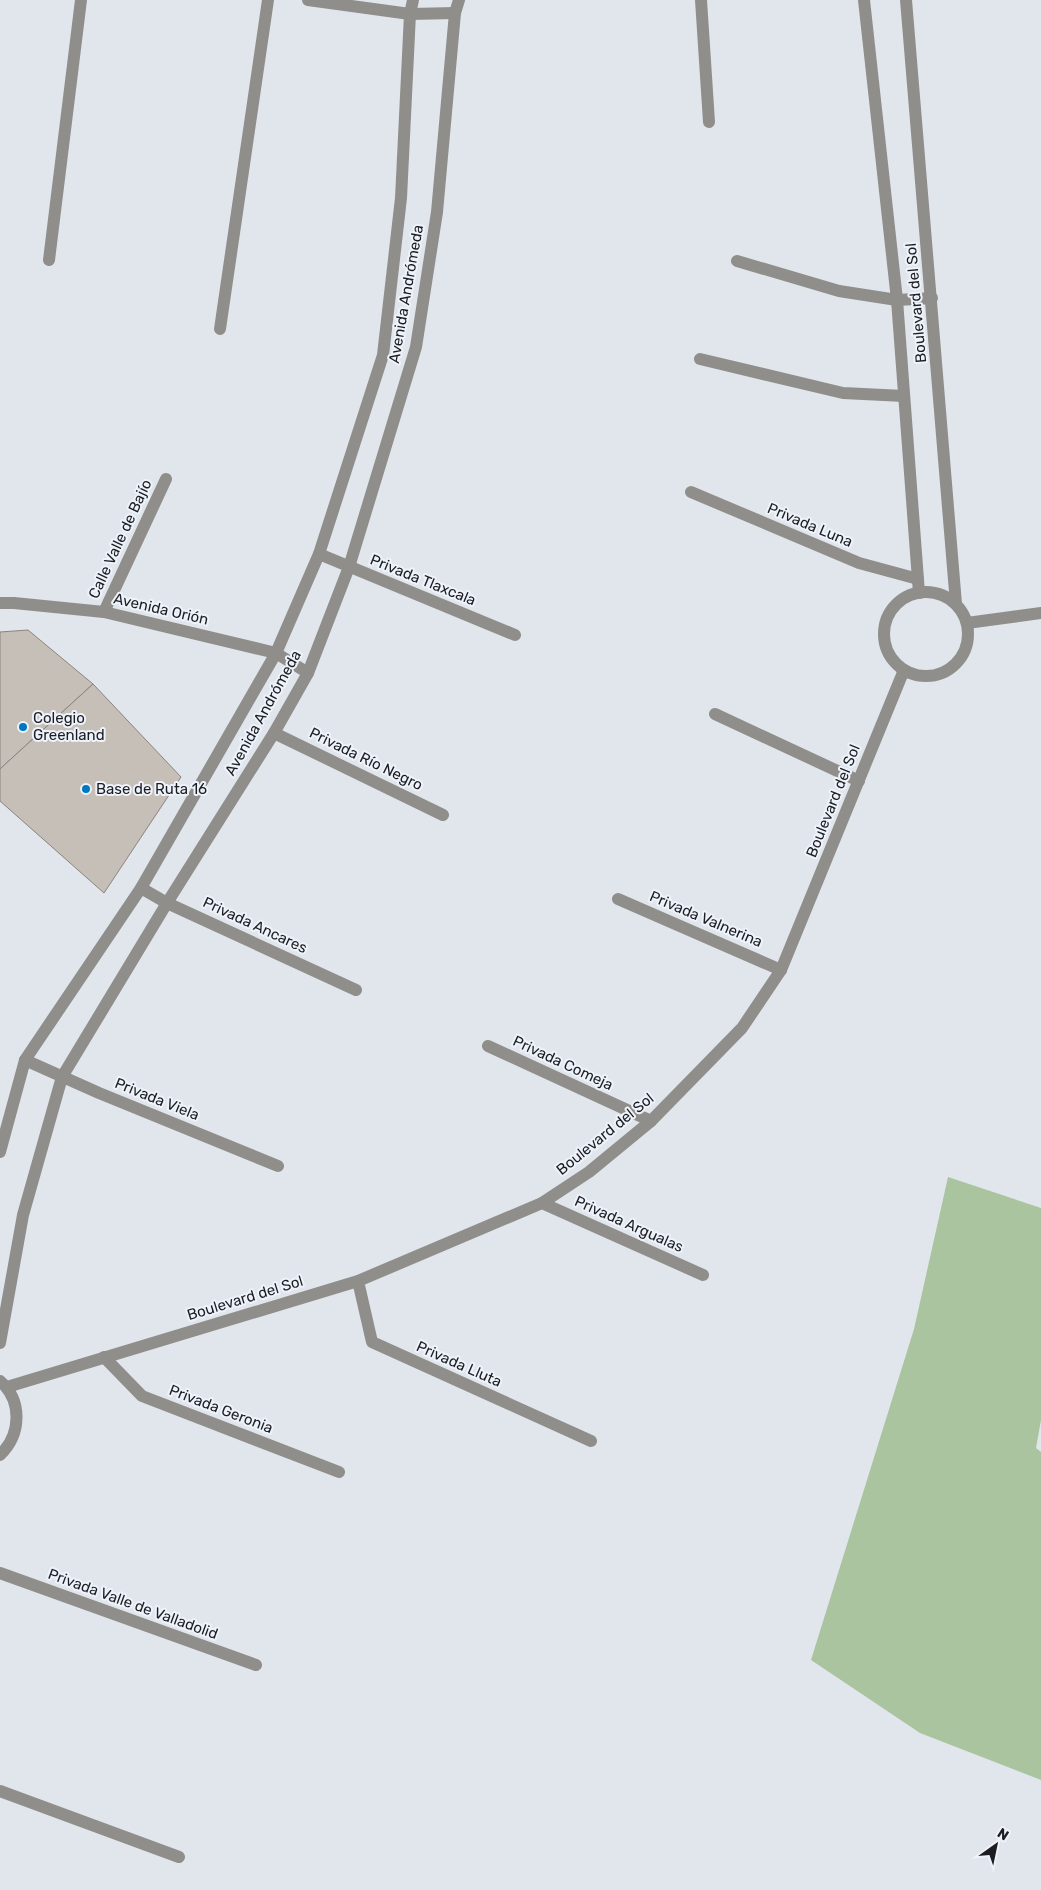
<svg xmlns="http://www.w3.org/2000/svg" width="1041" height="1890" font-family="Rubik,sans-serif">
<rect width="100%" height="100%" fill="#e1e6ed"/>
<path fill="#aac49f" d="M948,1177l93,31v212l-5,28 5,4v328l-121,-47 -109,-73 103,-331z"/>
<g fill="#c5bfb8" stroke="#8a847e">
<path d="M28,630l65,54 -93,85v-137z"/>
<path d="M93,684l88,93 -77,116 -104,-92v-32z"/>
</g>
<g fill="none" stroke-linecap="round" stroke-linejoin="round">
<g stroke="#908e8b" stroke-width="12">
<path d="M308,0l102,14 45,-1"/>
<path d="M701,0l8,122"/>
<path d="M864,0l33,300 22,293"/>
<path d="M906,0l50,604"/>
<path d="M49,260l32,-260"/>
<path d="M737,261l102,30 58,9 35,-2"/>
<path d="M220,329l48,-329"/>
<path d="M700,359l143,34 61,3"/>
<path d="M691,492l168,71 59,16"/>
<path d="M319,554l196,81"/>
<circle cx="926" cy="634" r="42"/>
<path d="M0,603h14l90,9 172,41 32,20"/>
<path d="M104,612l62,-133"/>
<path d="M967,623l74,-10"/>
<path d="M715,714l144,67"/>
<path d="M274,733l169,82"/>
<path d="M141,888l26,15 189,87"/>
<path d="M618,899l163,71"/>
<path d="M488,1046l163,75"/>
<path d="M25,1060l74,33 179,73"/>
<path d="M0,1152l25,-92 116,-172 135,-235 43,-99 64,-199 18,-157 9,-184 3,-14"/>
<path d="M542,1203l161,72"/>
<path d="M358,1281l14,61 219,99"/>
<path d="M0,1343l23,-128 39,-138 105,-174 107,-170 34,-60 41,-106 67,-220 21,-135 18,-199 4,-13"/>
<path d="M104,1357l38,39 197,76"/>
<path d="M0,1381c23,20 21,54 0,74"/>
<path d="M7,1387l351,-106 184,-78 47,-31 62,-51 91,-93 39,-58 123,-300"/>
<path d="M0,1573l256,92"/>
<path d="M0,1791l179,66"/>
</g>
</g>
<g fill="#0077c1" stroke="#eef3fb" stroke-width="2">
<circle cx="23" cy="727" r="5"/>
<circle cx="86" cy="789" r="5"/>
</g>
<g text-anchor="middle" stroke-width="4" stroke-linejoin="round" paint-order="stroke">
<g font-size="15" fill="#1b1d20" stroke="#eef3fb">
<text transform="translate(406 294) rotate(-80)" y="5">Avenida Andrómeda</text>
<text transform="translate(916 303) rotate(-95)" y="5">Boulevard del Sol</text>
<text transform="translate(810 525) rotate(23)" y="5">Privada Luna</text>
<text transform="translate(120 539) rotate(-65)" y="5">Calle Valle de Bajío</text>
<text transform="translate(423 580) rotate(22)" y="5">Privada Tlaxcala</text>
<text transform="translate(161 609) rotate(13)" y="5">Avenida Orión</text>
<text transform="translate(263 713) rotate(-61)" y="5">Avenida Andrómeda</text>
<text transform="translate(366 759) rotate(26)" y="5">Privada Río Negro</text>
<text transform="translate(833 801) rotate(-68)" y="5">Boulevard del Sol</text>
<text transform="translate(706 919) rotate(23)" y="5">Privada Valnerina</text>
<text transform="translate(255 925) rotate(25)" y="5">Privada Ancares</text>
<text transform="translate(563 1063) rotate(25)" y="5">Privada Comeja</text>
<text transform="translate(157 1099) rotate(22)" y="5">Privada Viela</text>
<text transform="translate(605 1134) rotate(-39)" y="5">Boulevard del Sol</text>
<text transform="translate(629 1224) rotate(24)" y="5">Privada Argualas</text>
<text transform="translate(245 1298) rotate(-17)" y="5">Boulevard del Sol</text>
<text transform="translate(459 1364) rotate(24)" y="5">Privada Lluta</text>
<text transform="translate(221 1409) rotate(21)" y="5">Privada Geronia</text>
<text transform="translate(133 1604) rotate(20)" y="5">Privada Valle de Valladolid</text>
</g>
<g font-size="15" fill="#1b1d20" stroke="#eef3fb" text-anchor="start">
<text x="33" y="723">Colegio<tspan x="33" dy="17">Greenland</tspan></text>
<text x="96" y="794">Base de Ruta 16</text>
</g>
</g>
<g transform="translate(996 1845) rotate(33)" stroke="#eef3fb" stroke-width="4" paint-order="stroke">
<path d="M0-4L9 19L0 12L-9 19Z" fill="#1b1d20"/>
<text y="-8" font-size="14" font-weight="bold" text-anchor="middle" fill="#1b1d20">N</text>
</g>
</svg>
